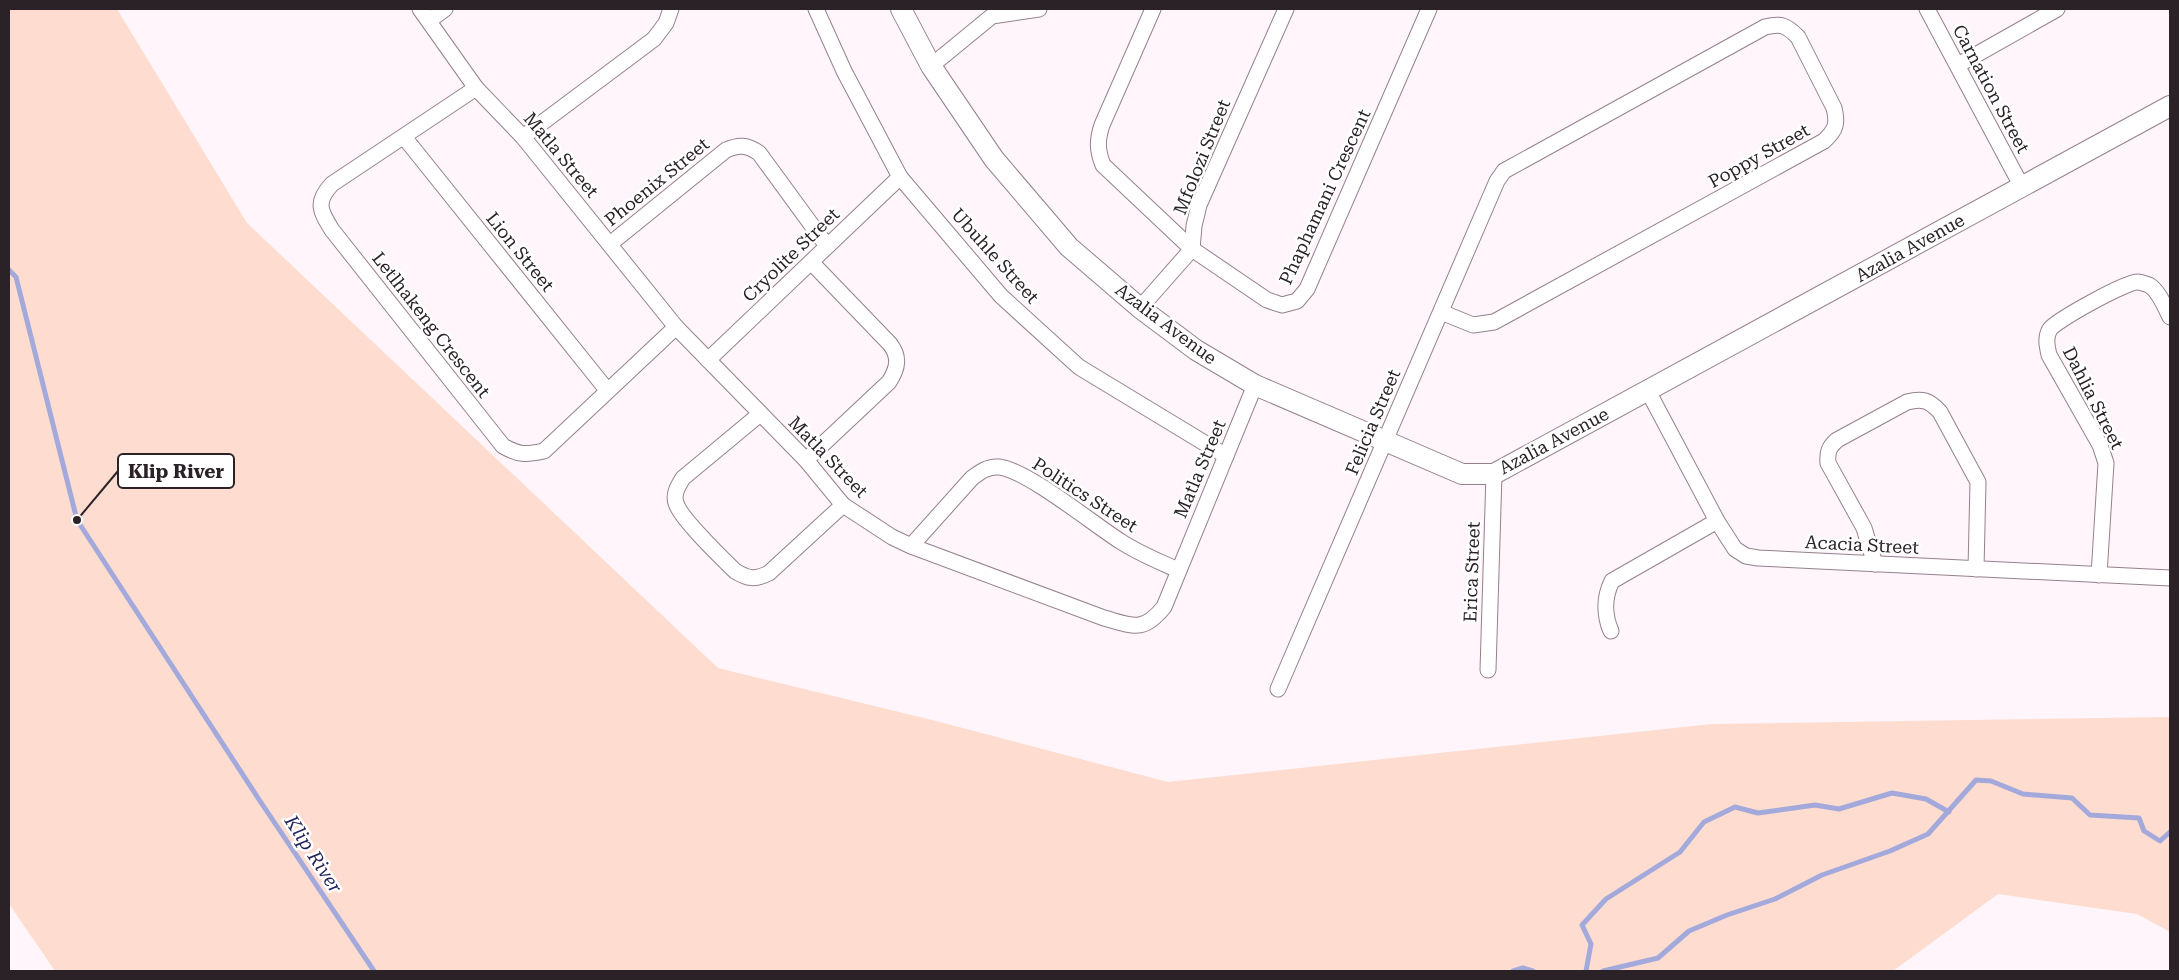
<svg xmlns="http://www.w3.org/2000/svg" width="2179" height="980" font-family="'Roboto Serif',serif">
<rect width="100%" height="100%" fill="#fff5fb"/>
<path fill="#feddd0" d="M9,9h108l130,214 471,445 214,52 236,62 544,-58 458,-7v215l-33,-18 -139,-20 -105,77h-1838l-46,-67z"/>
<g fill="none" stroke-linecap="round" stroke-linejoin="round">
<g stroke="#a3aadb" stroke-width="5">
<path d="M9,270l7,7 61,243 181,278 116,173"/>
<path d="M1513,971l10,-3 10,3"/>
<path d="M1586,971l5,-27 -9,-19 24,-26 74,-47 24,-30 31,-15 23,6 57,-8 24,4 53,-16 34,6 23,13"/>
<path d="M1603,971l55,-13 31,-27 38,-16 48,-16 47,-24 68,-24 38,-17 48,-54 15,1 32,13 49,4 18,17 49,3 5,13 16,10 10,-9"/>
</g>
<defs>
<g id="minor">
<path d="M420,9l56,79 47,49 153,190 130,133 37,45 49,32 19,9 193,72c29,8 39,15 60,-11l91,-222"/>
<path d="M816,9l28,62 56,106 101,119 78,71 147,89"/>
<path d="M1153,9l-51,116c-5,15 -5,25 1,40l89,84 75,51 15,5 15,-4 10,-12 122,-280"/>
<path d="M1927,9l95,178"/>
<path d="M430,20l15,-11"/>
<path d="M1958,65l99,-56"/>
<path d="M931,66l61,-50 47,-7"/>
<path d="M476,88l-144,96c-17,18 -12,27 0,46l171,216c16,9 22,9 41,5l132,-124"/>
<path d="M404,137l203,253"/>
<path d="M523,137l131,-98 12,-16 5,-14"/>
<path d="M610,244l116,-94c14,-6 21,-5 33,3l68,93"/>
<path d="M1140,308l52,-59 2,-23 5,-21 87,-196"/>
<path d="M708,360l192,-183"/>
<path d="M1648,391l69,130 18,28 11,7 12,2 412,20"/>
<path d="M760,414l-77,64c-5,8 -10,16 -7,25 4,15 46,55 59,68 13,8 20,9 34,2l74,-68"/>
<path d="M806,460l83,-78c9,-14 11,-25 1,-38l-79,-82"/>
<path d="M911,546l61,-68c8,-6 16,-12 27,-11 28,3 94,57 121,74 18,12 38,20 58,29"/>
<path d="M1875,564l-11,-36 -36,-65c-1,-11 1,-16 9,-23l70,-38c15,-4 22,-2 33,10l38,70 -2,87"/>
<path d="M2099,575l7,-112 -6,-18 -51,-90c-2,-9 -4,-18 1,-26 7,-9 77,-48 88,-47 2,0 8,2 11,3 10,6 16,22 21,32"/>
<path d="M1611,631c-7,-16 -7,-34 1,-50l105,-60"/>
<path d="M1488,670l6,-196"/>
<path d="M1278,689l219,-508 7,-10 261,-144c16,-4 21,-2 33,10l36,71c4,15 2,22 -10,33l-330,181 -21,3 -32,-13"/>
</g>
<path id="tertiary" d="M901,9l30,57 63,93 75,88 71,61 56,42 59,35 207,89h32l676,-368"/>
</defs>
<use href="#minor" stroke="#95808d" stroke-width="17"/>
<use href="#tertiary" stroke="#95808d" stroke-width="22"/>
<use href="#minor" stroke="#fff" stroke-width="15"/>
<use href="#tertiary" stroke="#fff" stroke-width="20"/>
</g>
<g text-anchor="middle" stroke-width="5" stroke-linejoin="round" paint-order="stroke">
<g font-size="18" fill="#2a2227" stroke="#fff">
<text transform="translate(1991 89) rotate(62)" y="6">Carnation Street</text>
<text transform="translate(561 155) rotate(50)" y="6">Matla Street</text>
<text transform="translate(1759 156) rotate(-29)" y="6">Poppy Street</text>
<text transform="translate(1202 157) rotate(-68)" y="6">Mfolozi Street</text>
<text transform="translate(657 182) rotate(-39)" y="6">Phoenix Street</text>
<text transform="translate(1325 197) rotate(-65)" y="6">Phaphamani Crescent</text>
<text transform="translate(1910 248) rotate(-29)" y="6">Azalia Avenue</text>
<text transform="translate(520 252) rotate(51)" y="6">Lion Street</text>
<text transform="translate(791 255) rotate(-44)" y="6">Cryolite Street</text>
<text transform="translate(995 256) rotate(48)" y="6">Ubuhle Street</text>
<text transform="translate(1166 324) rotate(37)" y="6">Azalia Avenue</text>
<text transform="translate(431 325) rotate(52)" y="6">Letlhakeng Crescent</text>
<text transform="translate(2093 398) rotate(63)" y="6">Dahlia Street</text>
<text transform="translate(1373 422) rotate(-67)" y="6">Felicia Street</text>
<text transform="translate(1554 441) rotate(-28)" y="6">Azalia Avenue</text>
<text transform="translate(828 457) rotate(46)" y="6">Matla Street</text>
<text transform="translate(1200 469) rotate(-67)" y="6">Matla Street</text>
<text transform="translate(1085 495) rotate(33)" y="6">Politics Street</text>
<text transform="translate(1862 545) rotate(3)" y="6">Acacia Street</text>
<text transform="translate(1472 572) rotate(-88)" y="6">Erica Street</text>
</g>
<g font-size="19" font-style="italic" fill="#23245d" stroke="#fff">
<text transform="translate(314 854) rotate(57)" y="7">Klip River</text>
</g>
</g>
<path fill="none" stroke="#2a2227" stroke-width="2" d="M77 520L118 471"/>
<circle fill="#2a2227" stroke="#fff" stroke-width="2" cx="77" cy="520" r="5"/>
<rect fill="#fff" stroke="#2a2227" stroke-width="2" x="118" y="454" width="116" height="34" rx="5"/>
<g font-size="19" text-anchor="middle" font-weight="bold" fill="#2a2227">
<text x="176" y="478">Klip River</text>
</g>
<rect width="2179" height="980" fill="none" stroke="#2a2227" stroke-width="20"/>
</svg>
